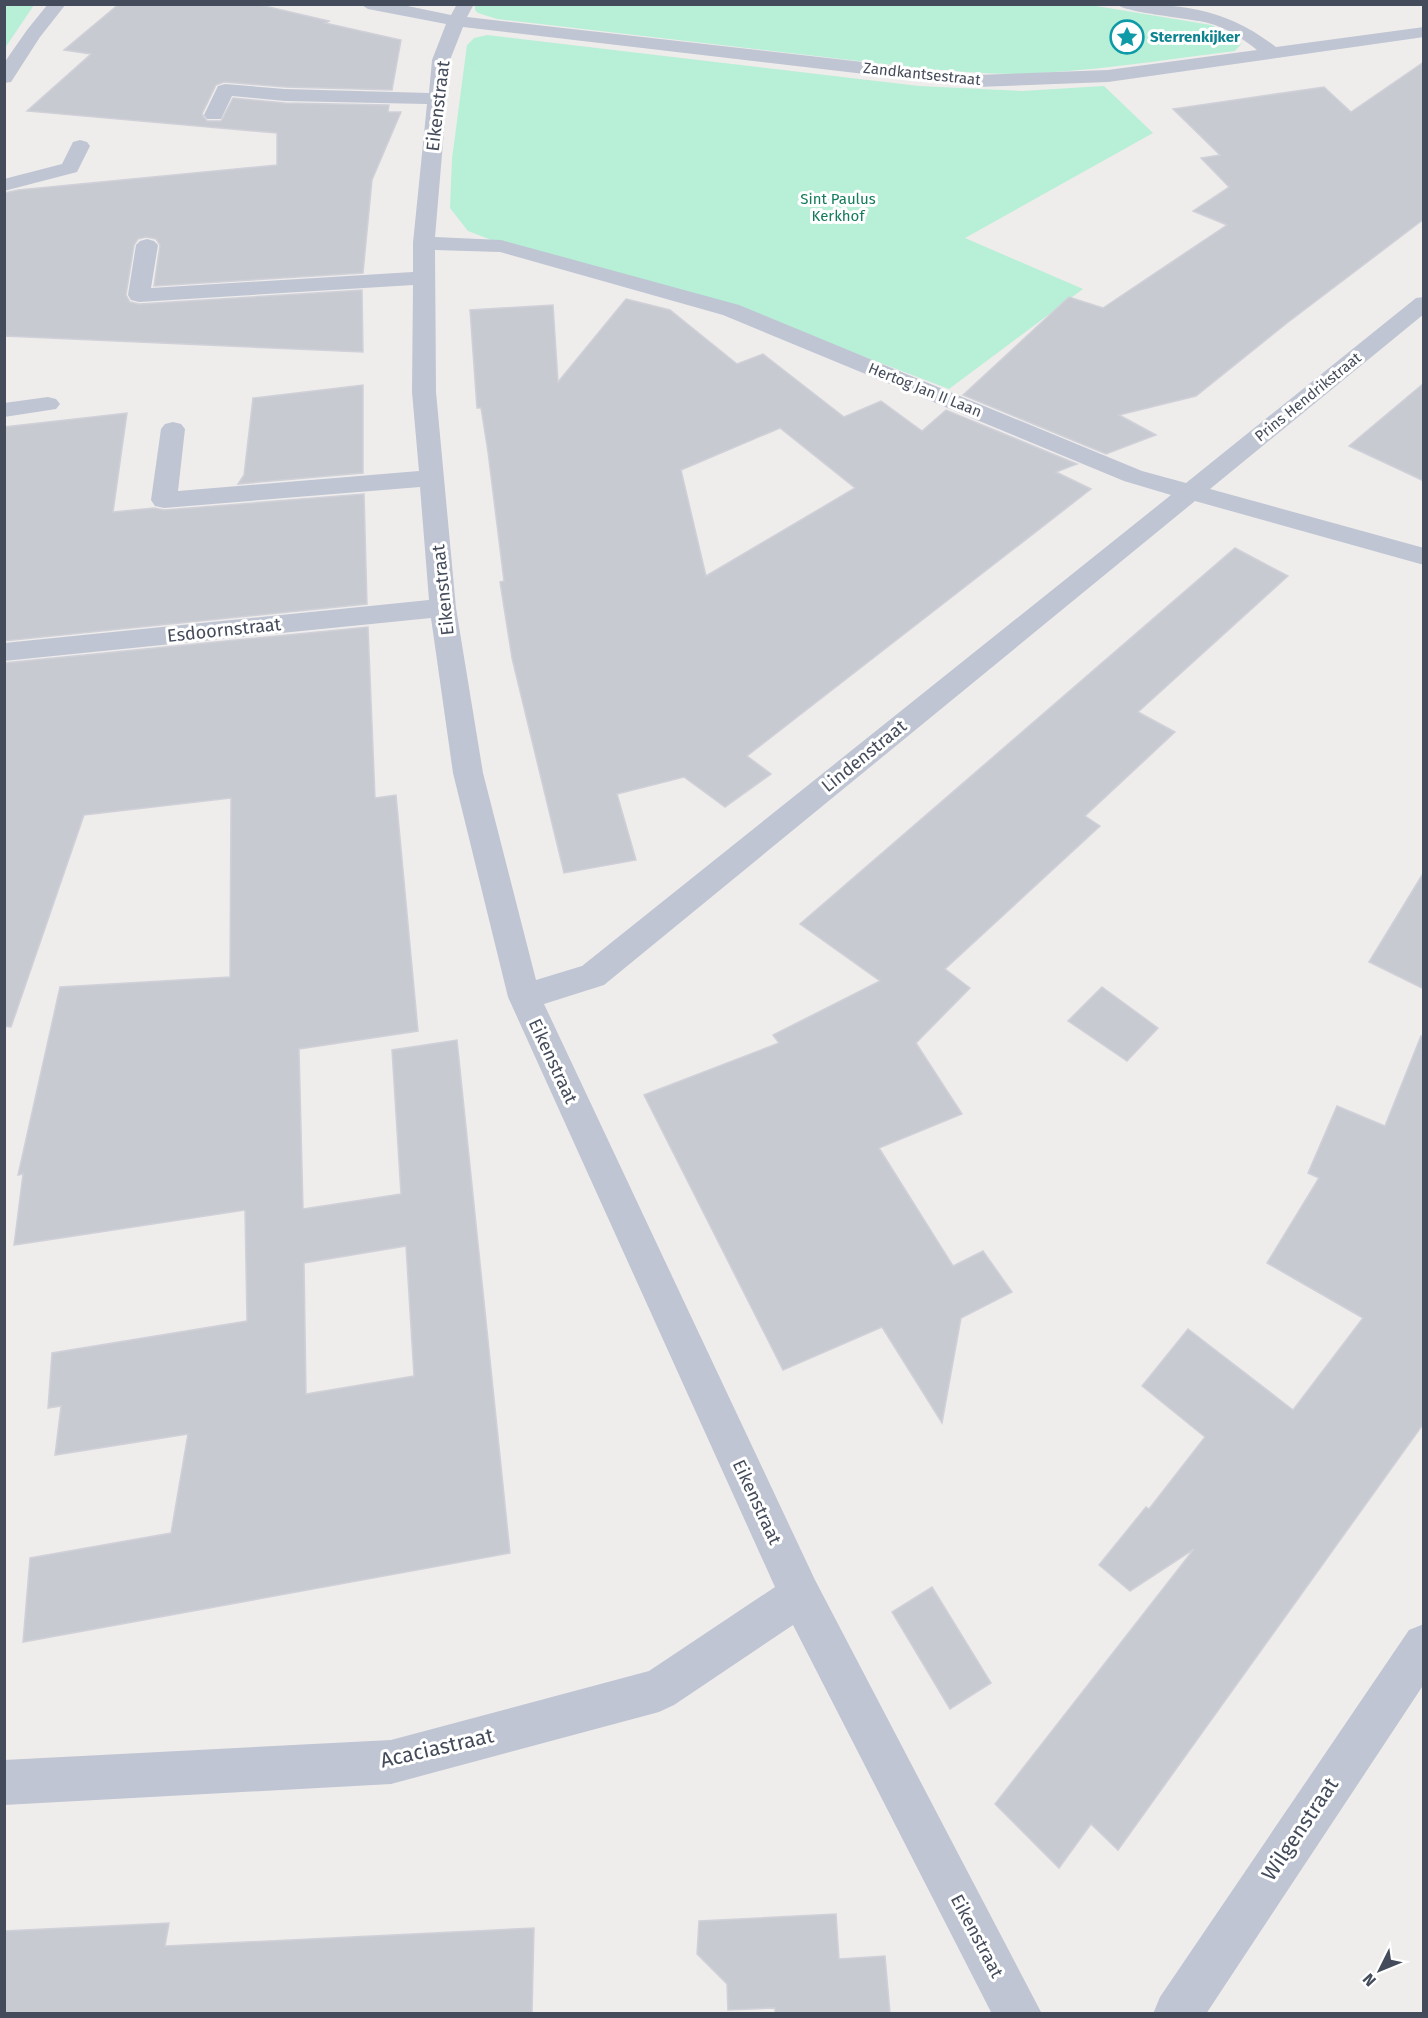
<svg xmlns="http://www.w3.org/2000/svg" width="1428" height="2018" font-family="'Fira Sans',sans-serif">
<rect width="100%" height="100%" fill="#efecec"/>
<g fill="#b8efd7">
<path d="M5,4l29,1 -29,43 -1,-43z"/>
<path d="M475,4l615,1 121,20 20,9 10,10 -6,7c-73,9 -146,21 -220,23 -29,0 -59,-3 -88,-5l-430,-50 -19,-6 -3,-3z"/>
<path d="M487,35l432,51 103,5 82,-5 49,47 -188,105 118,51 -134,100 -223,-85 -219,-58 -39,-15 -18,-23 2,-49 15,-114 7,-7z"/>
</g>
<g fill="#c8cad2" stroke="#d0d1d8" stroke-width="1.5" fill-rule="evenodd">
<path d="M119,4h137l73,17 -4,2 76,17 -9,50 -107,-3 -61,-5 -8,3 -14,29 5,7h14l12,-23 52,5 104,2 -1,7h13l-29,68 -9,93 -209,13 6,-41 -4,-6 -10,-2 -8,2 -4,6 -8,50 4,7 9,2 223,-14 1,62 -359,-16v-143l14,-3 259,-25v-32l-250,-22 64,-57 -27,-4z"/>
<path d="M1424,62v157l-137,104 -91,73 -77,19 37,20 -50,19 -143,-59 106,-98 34,11 124,-83 -34,-14 36,-24 -28,-29 19,-3 -47,-46 151,-22 27,25z"/>
<path d="M626,299l44,11 67,54 26,-10 81,63 37,-16 41,30 24,-21 131,54 -21,8 35,17 -344,267 24,18 -46,33 -41,-30 -67,17 19,66 -72,13 -52,-215 -12,-76 4,-1 -16,-129 -7,-44h-4l-7,-98 83,-5 5,77zM780,428l75,60 -149,88 -25,-106z"/>
<path d="M1424,383v98l-75,-35z"/>
<path d="M363,385v88l-125,11 6,-9 9,-77z"/>
<path d="M127,413l-14,99 41,-4 10,2 200,-16 3,110 -363,37v-214z"/>
<path d="M1235,548l53,28 -150,136 37,20 -90,84 15,10 -155,143 25,19 -54,55 46,71 -83,34 74,118 30,-15 29,41 -51,26 -19,105 -60,-96 -99,43 -139,-275 135,-52 -6,-8 107,-54 -80,-57z"/>
<path d="M368,627l7,171 21,-3 22,236 -119,18 4,160 98,-15 -9,-144 65,-10 53,513 -487,89 7,-84 141,-25 17,-99 -133,21 6,-49 -13,2 4,-55 195,-32 -2,-111 -231,35 9,-71 -5,1 42,-188 170,-10 1,-179 -147,17 -73,212 -7,-1v-363zM406,1246l8,130 -108,18 -2,-131z"/>
<path d="M1424,872v117l-55,-27z"/>
<path d="M1102,987l56,41 -31,33 -59,-40z"/>
<path d="M1421,1036l3,1v386l-306,427 -27,-26 -32,44 -64,-64 199,-255 -64,42 -31,-26 47,-58 3,2 56,-72 -63,-51 46,-57 105,81 70,-92 -96,-55 52,-85 -11,-5 29,-67 48,20z"/>
<path d="M932,1587l59,96 -41,26 -58,-97z"/>
<path d="M836,1914l3,45 46,-3 5,57h-115v-5l-47,2 -1,-26 -30,-30 2,-33z"/>
<path d="M169,1923l-4,23 369,-18 -2,85h-528v-82z"/>
</g>
<g fill="none" stroke-linecap="round" stroke-linejoin="round">
<g fill="#bfc5d2" fill-rule="evenodd">
<path d="M48,4h18l-26,33 -29,45 -7,1v-20l23,-33z"/>
<path d="M360,4h38l53,11 6,-11h17l-7,13 509,58 132,-5 149,-20c-15,-12 -30,-22 -49,-27 -17,-5 -84,-10 -91,-19 63,0 107,3 159,43l148,-20v10l-316,45 -132,5 -513,-60 -13,33 -15,177 66,3 238,65 403,166 44,12 230,-185 8,-1v17l-214,175 214,59v17l-229,-64 -591,484 -60,19 271,576 227,434h-50l-199,-389 -119,80 -15,7 -268,72 -387,21v-45l387,-20 258,-69 126,-84 -267,-590 -55,-224 -22,-155 -427,43v-18l425,-43 -9,-113 -256,21 -9,-2 -4,-6 10,-71 4,-5 8,-2 8,2 4,5 -7,62 241,-20 -7,-79 1,-107 -274,17 -8,-2 -3,-5 8,-50 4,-4 7,-2 7,2 4,4 -7,43 262,-16v-29l14,-139 -142,-3 -53,-5 -11,23h-14l-3,-4 14,-29 7,-2 60,5 144,4 3,-33 14,-36 -78,-15zM435,250l65,2 223,63 401,166 47,14 -589,471 -46,14 -53,-207 -27,-165 -20,-216z"/>
<path d="M80,140l7,2 3,4 -13,26 -73,19v-12l58,-15 11,-22z"/>
<path d="M48,397l8,2 4,5 -4,5 -52,8v-14z"/>
<path d="M1424,1624v60l-218,330h-53l7,-17 249,-367z"/>
</g>
</g>
<defs>
<symbol id="sight-ring" viewBox="-11 -11 22 22"><circle r="9.5" fill="#fff" stroke="#0f9aa8" stroke-width="1.5"/><path d="M0-6L1.8-2.2L6-1.7L2.9 1.2L3.7 5.4L0 3.3L-3.7 5.4L-2.9 1.2L-6-1.7L-1.8-2.2Z" fill="#0f9aa8"/></symbol>
</defs>
<g fill-rule="evenodd">
<use href="#sight-ring" x="1108" y="18" width="38" height="38"/>
</g>
<g text-anchor="middle" stroke-width="6" stroke-linejoin="round" paint-order="stroke">
<g font-size="15" font-weight="bold" fill="#0d838f" stroke="#fff" text-anchor="start">
<text x="1150" y="42">Sterrenkijker</text>
</g>
<g font-size="15" fill="#444b5a" stroke="#fff">
<text transform="translate(922 74) rotate(6)" y="5">Zandkantsestraat</text>
<text transform="translate(925 390) rotate(22)" y="5">Hertog Jan II Laan</text>
<text transform="translate(1308 397) rotate(-39)" y="5">Prins Hendrikstraat</text>
</g>
<g font-size="15" fill="#147b5b" stroke="#fff">
<text x="838" y="204">Sint Paulus<tspan x="838" dy="17">Kerkhof</tspan></text>
</g>
<g font-size="18" fill="#444b5a" stroke="#fff">
<text transform="translate(438 106) rotate(-83)" y="6">Eikenstraat</text>
<text transform="translate(443 590) rotate(-96)" y="6">Eikenstraat</text>
<text transform="translate(224 630) rotate(-6)" y="6">Esdoornstraat</text>
<text transform="translate(864 756) rotate(-39)" y="6">Lindenstraat</text>
<text transform="translate(553 1061) rotate(65)" y="6">Eikenstraat</text>
<text transform="translate(757 1502) rotate(65)" y="6">Eikenstraat</text>
<text transform="translate(977 1936) rotate(62)" y="6">Eikenstraat</text>
</g>
<g font-size="21" fill="#444b5a" stroke="#fff">
<text transform="translate(437 1748) rotate(-13)" y="7">Acaciastraat</text>
<text transform="translate(1300 1829) rotate(-56)" y="7">Wilgenstraat</text>
</g>
</g>
<rect width="1428" height="2018" fill="none" stroke="#444b5a" stroke-width="12"/>
<g transform="translate(1380 1970) rotate(227)" stroke="#ffffff" stroke-width="4.5" paint-order="stroke">
<path d="M0-4.5L10 22L0 15L-10 22Z" fill="#444b5a"/>
<text y="-9" font-size="16" font-weight="bold" text-anchor="middle" fill="#444b5a">N</text>
</g>
</svg>
